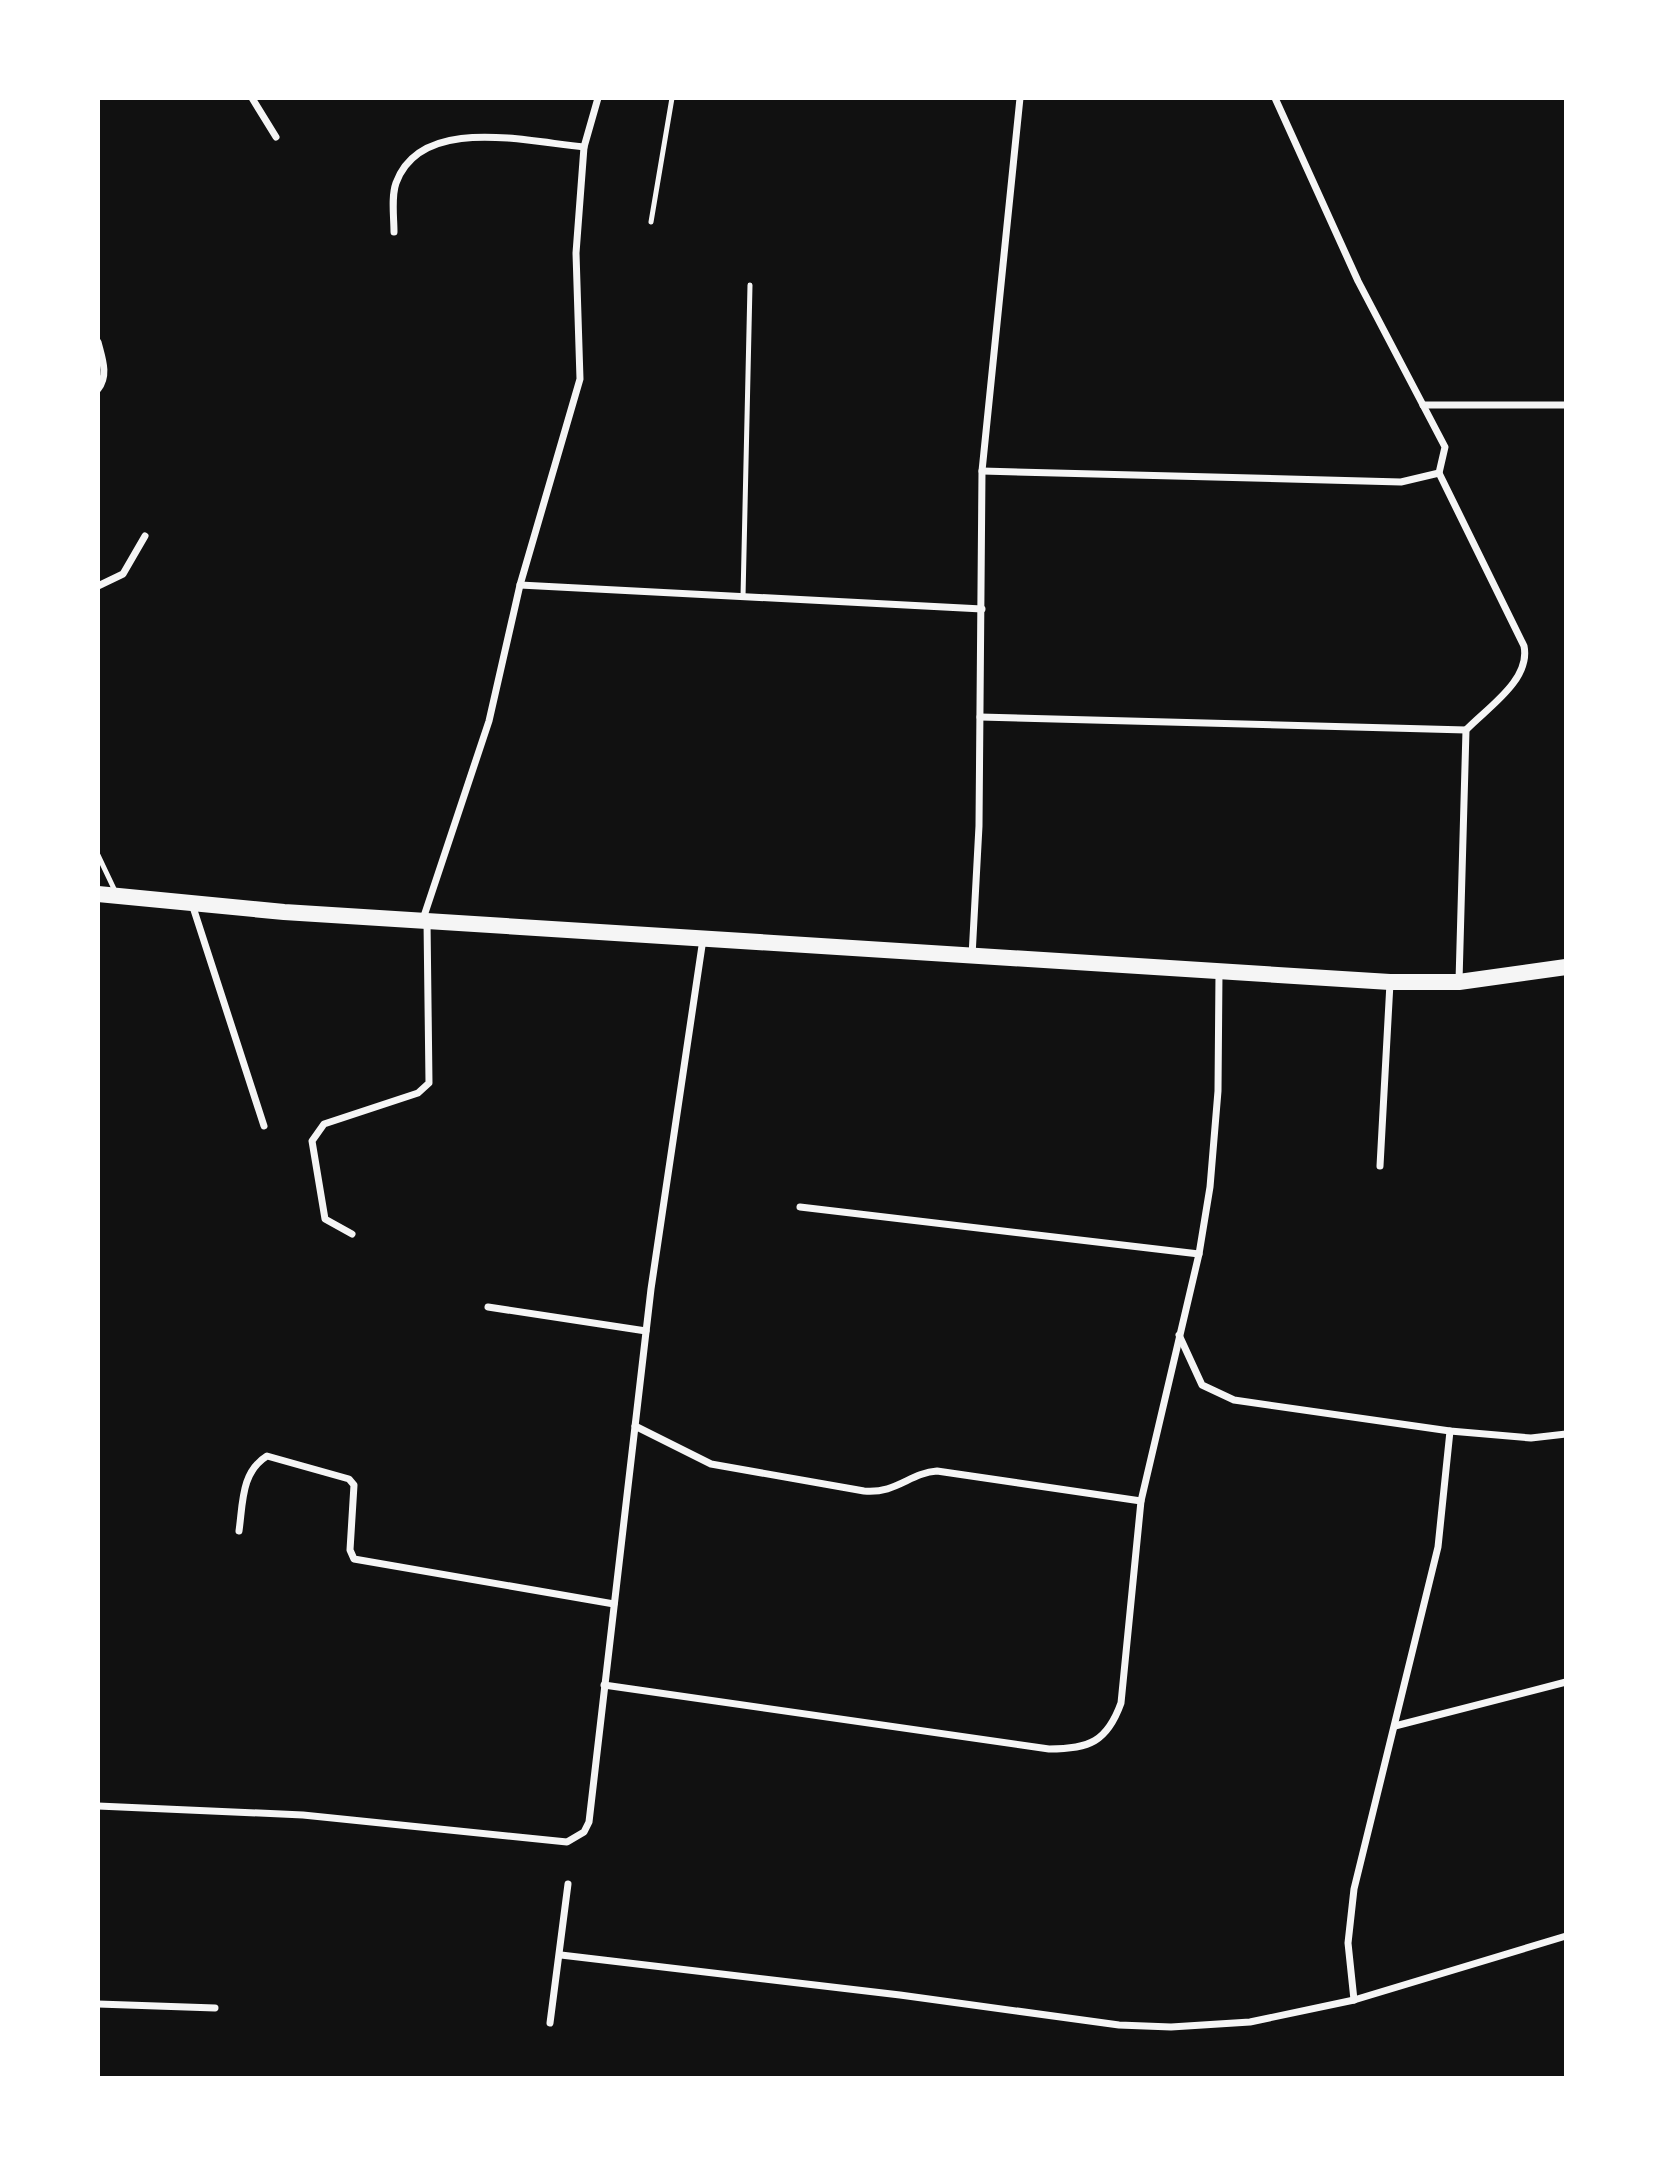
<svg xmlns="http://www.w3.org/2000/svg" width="1664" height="2176" font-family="'Zilla Slab',serif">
<rect width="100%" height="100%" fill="#111"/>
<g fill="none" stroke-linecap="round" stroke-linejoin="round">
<g stroke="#f5f5f5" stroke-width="5">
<path d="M651,222l21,-124"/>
<path d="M743,597l7,-312"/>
<path d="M98,855l18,38"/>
</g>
<g stroke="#f5f5f5" stroke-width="7">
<path d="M252,98l24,39"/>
<path d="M394,232c0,-15 -3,-35 2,-49 25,-69 132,-41 188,-36"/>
<path d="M98,342c4,16 11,33 0,47"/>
<path d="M1423,405h143"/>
<path d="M982,471l419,11 38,-9 6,-26 -87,-166 -83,-183"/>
<path d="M1439,473l85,173c7,34 -37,62 -58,84l-7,251"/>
<path d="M520,585l462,24"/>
<path d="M98,586l25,-12 22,-38"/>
<path d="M980,717l486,13"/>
<path d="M192,904l72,222"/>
<path d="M423,919l66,-198 31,-136 60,-206 -4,-126 8,-106 14,-49"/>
<path d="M972,956l7,-130 3,-355 38,-373"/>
<path d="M1380,1166l10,-183"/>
<path d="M800,1207l399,47"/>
<path d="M352,1234l-27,-15 -13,-78 12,-17 94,-31 11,-10 -2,-162"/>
<path d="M488,1307l158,24"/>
<path d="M1179,1335l23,50 32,15 216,31 81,7 35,-4"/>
<path d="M635,1426l76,38 153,27c32,3 46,-18 73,-20l204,30"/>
<path d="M239,1531c4,-28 2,-59 28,-75l82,23 5,6 -4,65 4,9 260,45"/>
<path d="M604,1685l445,64c40,0 58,-7 72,-46l20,-202 58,-247 11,-67 8,-96 1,-118"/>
<path d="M1395,1726l171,-44"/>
<path d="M98,1806l205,9 264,27 17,-10 5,-10 62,-533 52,-350"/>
<path d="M561,1955l339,40 219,30 52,2 79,-5 104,-22 212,-64"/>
<path d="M1354,2000l-6,-57 6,-54 84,-342 12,-116"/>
<path d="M98,2004l117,4"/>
<path d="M550,2023l18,-139"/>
</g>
<path stroke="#f5f5f5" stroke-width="16" d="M98,894l186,18 1106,70h69l107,-15"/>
</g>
<rect width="1664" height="2176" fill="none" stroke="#ffffff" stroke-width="200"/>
</svg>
